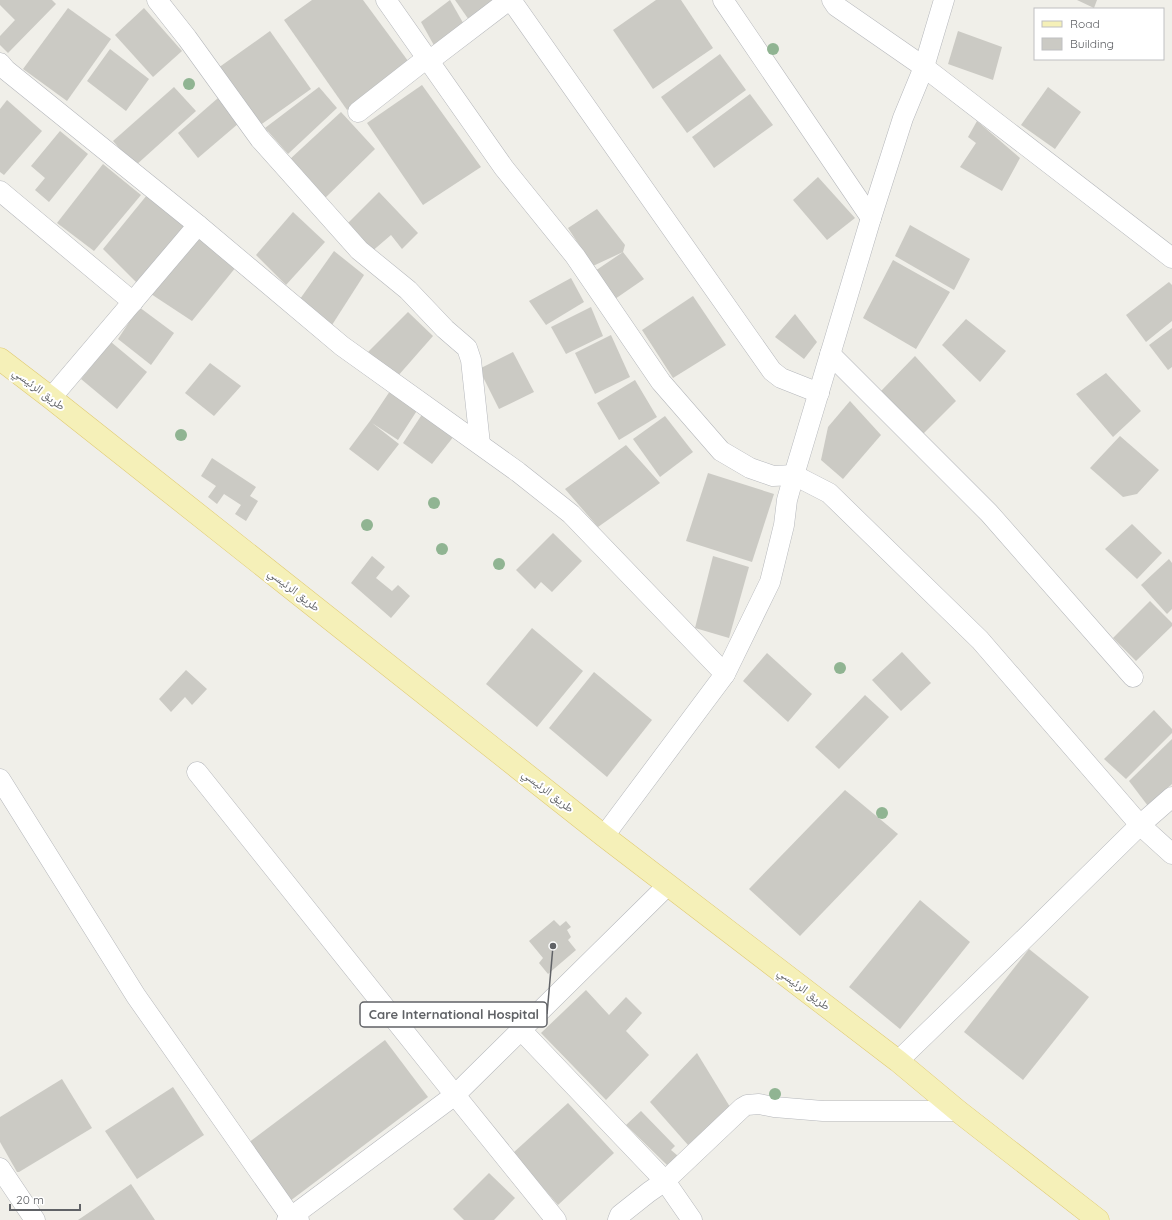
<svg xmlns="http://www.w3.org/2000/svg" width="1172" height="1220" font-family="Quicksand,'Noto Naskh Arabic',sans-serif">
<rect width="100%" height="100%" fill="#f0efe9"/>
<g fill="#cbcac4">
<path d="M0,0h52l4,4 -48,49 -8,-8v-9l15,-16 -15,-15z"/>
<path d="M312,0h51l48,65 -64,45 -63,-90z"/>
<path d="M450,0l16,28 -30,21 -15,-27z"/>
<path d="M455,0h41l-27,20z"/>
<path d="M656,0h25l32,48 -60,41 -40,-59z"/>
<path d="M1077,0h20l-3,8z"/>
<path d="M68,8l43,31 -44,62 -44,-32z"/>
<path d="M144,8l38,43 -29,26 -38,-42z"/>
<path d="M270,31l41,58 -52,37 -41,-58z"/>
<path d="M958,31l44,16 -9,33 -45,-16z"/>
<path d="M110,49l39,30 -23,32 -39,-30z"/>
<path d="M720,54l26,36 -59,43 -26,-36z"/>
<path d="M422,85l59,82 -58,38 -56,-82z"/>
<path d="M174,87l22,24 -61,55 -22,-25z"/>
<path d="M319,87l18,21 -49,46 -23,-26z"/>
<path d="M1048,87l33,25 -26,37 -34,-24z"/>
<path d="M750,94l23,31 -59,43 -22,-31z"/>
<path d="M218,98l21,25 -41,35 -20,-25z"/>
<path d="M7,100l35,31 -38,44 -4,-3v-63z"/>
<path d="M341,112l34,37 -53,52 -33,-41z"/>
<path d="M977,121l43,37 -18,33 -42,-24 16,-24 -8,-6z"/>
<path d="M60,131l28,23 -39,48 -14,-12 10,-12 -14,-12z"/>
<path d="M103,164l38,31 -47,56 -37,-28z"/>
<path d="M818,177l37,41 -28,22 -34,-40z"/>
<path d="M379,192l39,41 -16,16 -11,-14 -21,18 -24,-28z"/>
<path d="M147,195l37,31 -47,57 -34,-34z"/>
<path d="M597,209l28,36 -2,7 21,27 -29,20 -20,-28 28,-19 -30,14 -25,-38z"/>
<path d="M293,212l32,30 -39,43 -30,-30z"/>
<path d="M910,225l60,34 -16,31 -59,-34z"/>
<path d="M197,235l39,32 -44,54 -41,-27z"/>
<path d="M334,251l30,24 -32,50 -32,-26z"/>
<path d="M893,260l57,32 -34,57 -53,-31z"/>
<path d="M571,278l13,24 -38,23 -17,-24z"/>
<path d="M1169,282l3,3v36l-26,21 -20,-27z"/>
<path d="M693,296l33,49 -53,33 -31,-48z"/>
<path d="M139,307l35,26 -23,32 -33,-26z"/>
<path d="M591,307l12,29 -37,18 -15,-27z"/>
<path d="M408,312l25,24 -36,41 -29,-25z"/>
<path d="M795,314l22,28 -13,17 -29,-22z"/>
<path d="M966,319l40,32 -26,31 -38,-37z"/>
<path d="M1172,328v39l-4,3 -19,-25z"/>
<path d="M611,335l19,42 -35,17 -20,-41z"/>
<path d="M111,342l36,30 -30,37 -36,-30z"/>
<path d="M513,352l21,40 -35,17 -20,-40z"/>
<path d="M915,356l41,45 -35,35 -40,-45z"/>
<path d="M210,363l31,23 -27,30 -29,-23z"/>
<path d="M1106,373l35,38 -28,26 -37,-43z"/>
<path d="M635,380l22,37 -38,23 -22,-37z"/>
<path d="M390,391l28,18 -20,31 -26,-17 27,21 -21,27 -29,-22 21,-28z"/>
<path d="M850,401l31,34 -38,44 -22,-19 7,-33z"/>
<path d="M423,413l31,23 -22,28 -29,-21z"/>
<path d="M665,416l28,36 -33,25 -27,-38z"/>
<path d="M1120,436l39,34 -22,24 -14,3 -33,-29z"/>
<path d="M626,445l34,38 -62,44 -33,-38z"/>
<path d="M212,458l44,29 -6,9 8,5 -12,20 -11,-7 6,-9 -17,-11 -7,10 -9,-7 8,-11 -15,-10z"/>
<path d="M708,473l66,21 -22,68 -66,-21z"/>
<path d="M1132,524l30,29 -25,26 -32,-30z"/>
<path d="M553,533l29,28 -30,31 -11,-10 -6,7 -19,-19z"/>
<path d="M372,556l13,11 -9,11 16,13 6,-6 12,11 -19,22 -40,-35z"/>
<path d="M713,556l36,11 -20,71 -34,-10z"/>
<path d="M1169,559l3,4v46l-5,5 -26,-29z"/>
<path d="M1150,601l22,22v3l-36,35 -23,-23z"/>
<path d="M532,628l51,43 -46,56 -51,-43z"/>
<path d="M902,652l29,31 -30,28 -29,-31z"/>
<path d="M767,653l45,41 -24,28 -45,-41z"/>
<path d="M186,670l21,19 -15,16 -7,-8 -14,15 -12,-13z"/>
<path d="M594,672l58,48 -45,57 -58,-49z"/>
<path d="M865,695l24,22 -50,52 -24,-22z"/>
<path d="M1154,710l18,19v4l-46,46 -22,-20z"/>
<path d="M1172,739v45l-24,22 -19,-25z"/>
<path d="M845,790l53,44 -98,102 -51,-47z"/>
<path d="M920,900l50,42 -70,87 -51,-42z"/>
<path d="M554,920l6,6 6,-5 5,6 -4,3 4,7 -3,3 8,10 -28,24 -9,-11 4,-5 -14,-17z"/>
<path d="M1029,949l60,48 -66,83 -59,-48z"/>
<path d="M586,990l23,25 17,-18 16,16 -16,18 23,24 -43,45 -65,-67z"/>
<path d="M385,1040l43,57 -138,104 -42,-58z"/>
<path d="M697,1053l33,54 -42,38 -38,-43z"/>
<path d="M62,1079l30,49 -73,44h-2l-17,-30v-25z"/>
<path d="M173,1087l31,48 -67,44 -32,-48z"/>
<path d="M568,1103l46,50 -56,52 -45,-52z"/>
<path d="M641,1111l34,35 -4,4 7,6 -11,9 -41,-40z"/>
<path d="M489,1173l26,25 -21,22h-30l-11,-11z"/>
<path d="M131,1184l24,36h-77z"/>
</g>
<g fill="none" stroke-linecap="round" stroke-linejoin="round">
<defs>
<g id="minor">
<path d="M157,0l30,38 73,101 99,111 49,40 37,39 22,19 4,12 9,84"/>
<path d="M386,0l118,168 71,88 86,126 60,69 29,17 23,8 21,-1 35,18 151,147 160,185 32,29"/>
<path d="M511,0l261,371 9,7 38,15"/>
<path d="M723,0l148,218"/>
<path d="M832,0l4,6 88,61 248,191"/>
<path d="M429,61l80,-61"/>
<path d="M0,63l6,7 192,155 144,121 176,126 53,42 154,160"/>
<path d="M358,112l69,-54"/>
<path d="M0,191l133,111"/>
<path d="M830,354l159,159 144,164"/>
<path d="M51,398l147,-173"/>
<path d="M197,772l258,323 101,125"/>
<path d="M0,779l136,217 153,218h6l4,6"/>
<path d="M604,836l121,-162 45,-92 14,-57 3,-25 7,-25 77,-257 32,-100 21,-51 20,-67"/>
<path d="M521,1030l144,151 27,39"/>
<path d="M898,1061l124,-120 118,-116 32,-28"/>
<path d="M0,1168l35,52"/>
<path d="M287,1220l168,-125 213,-210"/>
<path d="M618,1220l2,-5 29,-23 16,-11 77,-73 5,-3 12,-1 15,3 49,4h135"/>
</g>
<path id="primary" d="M0,359l51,39 553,438 294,225 60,50 140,109"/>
</defs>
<use href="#minor" stroke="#b5b7bb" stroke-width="21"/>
<use href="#primary" stroke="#e0ca71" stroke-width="23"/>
<use href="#minor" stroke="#fff" stroke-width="20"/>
<use href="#primary" stroke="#f5f0b8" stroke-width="22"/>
</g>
<g fill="#90b492">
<circle cx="773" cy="49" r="6"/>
<circle cx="189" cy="84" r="6"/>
<circle cx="181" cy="435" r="6"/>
<circle cx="434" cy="503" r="6"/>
<circle cx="367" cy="525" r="6"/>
<circle cx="442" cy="549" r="6"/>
<circle cx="499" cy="564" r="6"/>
<circle cx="840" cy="668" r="6"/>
<circle cx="882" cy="813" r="6"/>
<circle cx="775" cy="1094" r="6"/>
</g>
<g text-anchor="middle" stroke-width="4" stroke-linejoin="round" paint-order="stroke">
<g font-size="12" fill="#606266" stroke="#fff">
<text transform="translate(39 389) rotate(37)" y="4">طريق الرئيسي</text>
<text transform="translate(294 590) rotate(38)" y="4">طريق الرئيسي</text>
<text transform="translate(548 791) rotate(38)" y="4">طريق الرئيسي</text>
<text transform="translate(804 989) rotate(37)" y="4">طريق الرئيسي</text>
</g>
</g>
<path fill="none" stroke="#606266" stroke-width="1.5" d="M553 946L547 1014"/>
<circle fill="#606266" stroke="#fff" stroke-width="1.5" cx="553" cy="946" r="4"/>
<rect fill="#fff" stroke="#606266" stroke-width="1.5" x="360" y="1002" width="187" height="25" rx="4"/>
<g font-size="13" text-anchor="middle" font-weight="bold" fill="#606266">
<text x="454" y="1019">Care International Hospital</text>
</g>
<rect x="1034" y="8" width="130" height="52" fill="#ffffff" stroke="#bfc0c2"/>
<rect x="1042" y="21" width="20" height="6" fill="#f5f0b8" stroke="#bfc0c2"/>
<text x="1070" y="28" font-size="12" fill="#606266">Road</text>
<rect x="1042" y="38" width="20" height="12" fill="#cbcac4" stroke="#bfc0c2"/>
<text x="1070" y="48" font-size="12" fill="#606266">Building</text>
<path d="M10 1204v6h70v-6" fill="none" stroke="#606266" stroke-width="2"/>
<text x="16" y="1204" font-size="12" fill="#606266" stroke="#ffffff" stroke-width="3" paint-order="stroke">20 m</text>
</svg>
